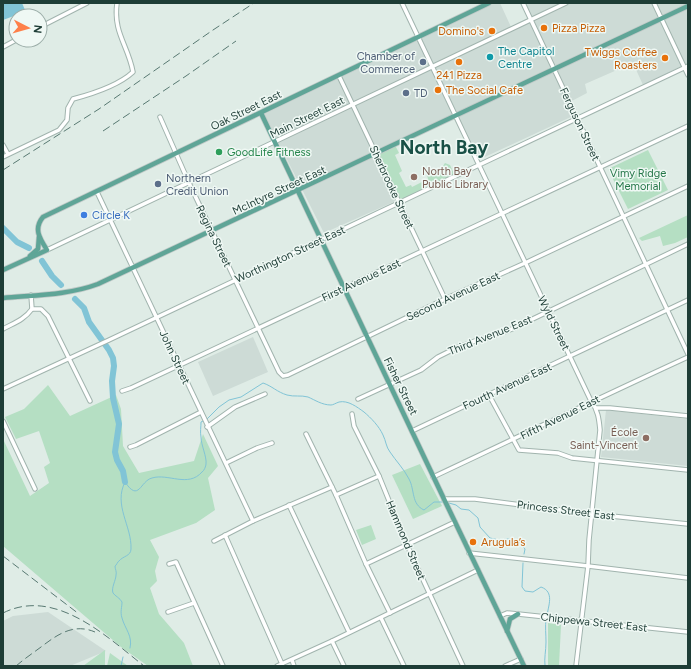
<svg xmlns="http://www.w3.org/2000/svg" width="691" height="669" font-family="Figtree,sans-serif">
<rect width="100%" height="100%" fill="#dfece6"/>
<g fill="#cddbd6">
<path d="M493,3h7l11,24 20,-10 -5,-14h162v60l-45,22 -10,-22 -48,21 2,9 -19,10 5,13 -97,45 -21,-45 -78,38 21,46 -74,33 -60,-119z"/>
<path d="M253,337l15,35 -55,24 -15,-34z"/>
<path d="M606,410l82,9v47l-87,-9z"/>
<path d="M48,612l58,39 -36,15h-67v-45l10,-5z"/>
</g>
<g fill="#b5dfc3">
<path d="M395,145l4,8 -4,2 7,16 -3,2 7,14 5,-2 1,2 16,-8 -1,-4 3,-1 4,2 3,-1 8,-12 5,2 5,11 -56,27 -22,-49z"/>
<path d="M648,150l20,40 -40,19 -20,-40z"/>
<path d="M688,215v22l-13,6 -12,3 -3,-10 -18,5 -3,-3z"/>
<path d="M48,385l22,31 46,-21 5,14 2,37 16,27 55,-12 9,-27 15,32 -10,12 7,32 -19,13 -46,17 9,17 -4,14 2,10 -7,7 9,26 25,29 9,23h-45l-27,-19 -118,-101v-107l27,57 19,-13 -5,-16 6,-4 -11,-32 -23,8 -11,-22 19,-8z"/>
<path d="M420,464l22,42 -29,13 -21,-44z"/>
<path d="M371,525l5,14 -14,6 -6,-15z"/>
<path d="M548,623l13,2 -2,41h-11z"/>
<path d="M105,650v16h-22z"/>
<path d="M110,653l18,13h-21z"/>
</g>
<path fill="#81c4d6" d="M3,3h19l3,7 -3,3 -19,7z"/>
<g fill="none" stroke-linecap="round" stroke-linejoin="round">
<g stroke="#81c4d6" stroke-width="1">
<path d="M125,482c14,21 15,-1 27,-4 16,-5 36,10 50,-6 2,-1 4,-6 4,-8 1,-7 -5,-19 -5,-27 -1,-5 0,-10 0,-15l6,-3 12,-12 10,-7 12,-3 22,-14c9,3 14,9 24,12 7,2 14,0 21,2 7,3 14,8 23,8 2,0 5,-2 8,-3 9,-2 18,5 25,10 7,6 15,14 19,23 3,6 3,12 7,17 6,9 14,17 19,27 6,11 2,25 15,31l10,-8h10"/>
<path d="M125,482c-12,23 7,44 6,67 0,7 -8,7 -12,12 -1,0 -3,5 -4,5 0,3 2,6 1,9 0,5 -5,13 -3,18 2,3 7,5 9,9 0,5 -2,10 0,16 3,11 11,18 8,30"/>
<path d="M449,503l7,2 5,4 8,1 9,8 2,9 10,11 9,2 9,-1 10,2 7,8 -1,5"/>
<path d="M523,563l-1,24 3,4 8,1 8,-5c14,5 7,19 6,29"/>
<path d="M121,666l2,-9"/>
<path d="M545,666c-1,-8 1,-15 1,-24 0,-8 -1,-15 0,-23"/>
</g>
<g stroke="#81c4d6" stroke-width="6">
<path d="M3,228l14,14 12,6"/>
<path d="M42,261l10,15 9,9"/>
<path d="M75,299l9,9 5,14 20,28 4,8 1,8 -2,15 1,17 6,26 -4,28 2,8 6,11 2,11"/>
</g>
<defs>
<g id="minor">
<path d="M402,3l189,398c7,9 8,18 9,29l-11,110 -1,26 -12,100"/>
<path d="M523,3l165,351"/>
<path d="M654,3l34,72"/>
<path d="M40,27l47,-24"/>
<path d="M3,47l13,-7"/>
<path d="M339,76l106,223"/>
<path d="M160,117l29,66 90,189 4,4 5,-1 157,-76 80,-36 163,-77"/>
<path d="M3,145l5,9"/>
<path d="M3,157l56,-27 8,-10 1,-12 5,-9c19,-5 46,-14 60,-27 -5,-27 -20,-39 -16,-69"/>
<path d="M97,192l156,329"/>
<path d="M47,250l519,-247"/>
<path d="M32,309h9l7,7 42,85"/>
<path d="M3,329c11,-6 21,-9 29,-20l-1,-14"/>
<path d="M3,389l106,-49 579,-274"/>
<path d="M122,391l9,-3 557,-262"/>
<path d="M489,395l30,55 39,3 14,5 116,12"/>
<path d="M358,399l63,-29 17,-13 18,-9 19,-7 18,-5 19,-7 176,-85"/>
<path d="M596,408h14l78,8"/>
<path d="M352,414l2,12 25,50 28,69 56,121"/>
<path d="M3,421l32,68"/>
<path d="M207,427l28,-20 30,-13"/>
<path d="M412,431l276,-131"/>
<path d="M306,434l30,61 30,69 24,49"/>
<path d="M130,447l6,-2 65,-33"/>
<path d="M226,463l31,-15 15,-5"/>
<path d="M433,477c85,-40 170,-81 255,-120"/>
<path d="M336,495l43,-19"/>
<path d="M444,499h31l117,15 96,10"/>
<path d="M289,505l60,127"/>
<path d="M225,535l57,129"/>
<path d="M214,541l39,-20 79,-34"/>
<path d="M469,553l119,13 100,12"/>
<path d="M169,564l7,-2 47,104"/>
<path d="M366,564l89,-42"/>
<path d="M168,612l26,-9"/>
<path d="M500,616l7,-3 11,1 170,18"/>
<path d="M381,618l23,48"/>
<path d="M332,641l12,25"/>
<path d="M292,660l2,6"/>
<path d="M277,666l55,-25 146,-71"/>
<path d="M505,666l16,-7"/>
</g>
<g id="major">
<path d="M261,113l183,386 80,167"/>
<path d="M30,256l8,-7 1,-12"/>
<path d="M3,270l44,-20c-7,-11 -14,-21 -4,-33l446,-214"/>
<path d="M3,298c31,-3 66,-3 95,-14l590,-278"/>
<path d="M507,631l3,-12 8,-5"/>
</g>
</defs>
<use href="#minor" stroke="#a1b4ae" stroke-width="5.5"/>
<use href="#major" stroke="#c0c9c7" stroke-width="6"/>
<use href="#minor" stroke="#fff" stroke-width="3.5"/>
<use href="#major" stroke="#5fa597" stroke-width="4.5"/>
<g stroke="#587972" stroke-width="1" stroke-dasharray="8 4" stroke-linecap="butt">
<path d="M103,131l83,-55 50,-35"/>
<path d="M3,170l96,-61 114,-79 41,-27"/>
<path d="M3,556l76,58"/>
<path d="M3,613c52,-26 103,23 141,53"/>
<path d="M16,666c8,-7 17,-13 25,-19 17,-13 33,-24 54,-15"/>
</g>
</g>
<g fill="#e8710a" stroke="#eff8f4" stroke-width="1.5">
<circle cx="544" cy="28" r="4"/>
<circle cx="492" cy="31" r="4"/>
<circle cx="665" cy="58" r="4"/>
<circle cx="459" cy="62" r="4"/>
<circle cx="438" cy="90" r="4"/>
<circle cx="473" cy="542" r="4"/>
</g>
<circle fill="#0f9aa8" stroke="#eff8f4" stroke-width="1.5" cx="490" cy="57" r="4"/>
<g fill="#5c6f8a" stroke="#eff8f4" stroke-width="1.5">
<circle cx="423" cy="62" r="4"/>
<circle cx="406" cy="93" r="4"/>
<circle cx="158" cy="184" r="4"/>
</g>
<circle fill="#2e9e5b" stroke="#eff8f4" stroke-width="1.5" cx="219" cy="152" r="4"/>
<g fill="#8d6e63" stroke="#eff8f4" stroke-width="1.5">
<circle cx="414" cy="177" r="4"/>
<circle cx="646" cy="438" r="4"/>
</g>
<circle fill="#3f7fe0" stroke="#eff8f4" stroke-width="1.5" cx="84" cy="215" r="4"/>
<g text-anchor="middle" stroke-width="3" stroke-linejoin="round" paint-order="stroke">
<g font-size="11" fill="#c56008" stroke="#eff8f4" text-anchor="start">
<text x="552" y="32">Pizza Pizza</text>
<text x="484" y="35" text-anchor="end">Domino's</text>
<text x="657" y="56" text-anchor="end">Twiggs Coffee<tspan x="657" dy="13">Roasters</tspan></text>
<text x="459" y="79" text-anchor="middle">241 Pizza</text>
<text x="446" y="94">The Social Cafe</text>
<text x="481" y="546">Arugula’s</text>
</g>
<g font-size="11" fill="#0d838f" stroke="#eff8f4" text-anchor="start">
<text x="498" y="55">The Capitol<tspan x="498" dy="13">Centre</tspan></text>
</g>
<g font-size="11" fill="#4e5e75" stroke="#eff8f4" text-anchor="start">
<text x="415" y="60" text-anchor="end">Chamber of<tspan x="415" dy="13">Commerce</tspan></text>
<text x="414" y="97">TD</text>
<text x="166" y="182">Northern<tspan x="166" dy="13">Credit Union</tspan></text>
</g>
<g font-size="11" fill="#1e3d36" stroke="#eff8f4">
<text transform="translate(246 110) rotate(-26)" y="4">Oak Street East</text>
<text transform="translate(307 117) rotate(-26)" y="4">Main Street East</text>
<text transform="translate(580 124) rotate(65)" y="4">Ferguson Street</text>
<text transform="translate(392 187) rotate(65)" y="4">Sherbrooke Street</text>
<text transform="translate(279 190) rotate(-25)" y="4">McIntyre Street East</text>
<text transform="translate(214 236) rotate(64)" y="4">Regina Street</text>
<text transform="translate(290 254) rotate(-25)" y="4">Worthington Street East</text>
<text transform="translate(361 280) rotate(-25)" y="4">First Avenue East</text>
<text transform="translate(453 296) rotate(-25)" y="4">Second Avenue East</text>
<text transform="translate(554 323) rotate(64)" y="4">Wyld Street</text>
<text transform="translate(490 335) rotate(-22)" y="4">Third Avenue East</text>
<text transform="translate(175 357) rotate(65)" y="4">John Street</text>
<text transform="translate(401 386) rotate(64)" y="4">Fisher Street</text>
<text transform="translate(507 386) rotate(-25)" y="4">Fourth Avenue East</text>
<text transform="translate(560 417) rotate(-26)" y="4">Fifth Avenue East</text>
<text transform="translate(566 510) rotate(7)" y="4">Princess Street East</text>
<text transform="translate(406 540) rotate(67)" y="4">Hammond Street</text>
<text transform="translate(594 622) rotate(6)" y="4">Chippewa Street East</text>
</g>
<g font-size="11" fill="#27864d" stroke="#eff8f4" text-anchor="start">
<text x="227" y="156">GoodLife Fitness</text>
</g>
<g font-size="11" fill="#785e54" stroke="#eff8f4" text-anchor="start">
<text x="422" y="175">North Bay<tspan x="422" dy="13">Public Library</tspan></text>
<text x="638" y="436" text-anchor="end">École<tspan x="638" dy="13">Saint-Vincent</tspan></text>
</g>
<g font-size="11" fill="#257749" stroke="#eff8f4">
<text x="638" y="177">Vimy Ridge<tspan x="638" dy="13">Memorial</tspan></text>
</g>
<g font-size="11" fill="#366cbe" stroke="#eff8f4" text-anchor="start">
<text x="92" y="219">Circle K</text>
</g>
<g font-size="19" font-weight="bold" fill="#195046" stroke="#eff8f4">
<text x="444" y="154">North Bay</text>
</g>
</g>
<rect width="691" height="669" fill="none" stroke="#1e3d36" stroke-width="8"/>
<g transform="translate(28 28) rotate(96)"><circle r="19" fill="#eff8f4" stroke="#9bada8"/>
<path d="M0-3L7 15L0 10L-7 15Z" fill="#fe804a"/>
<text y="-6" font-size="11" font-weight="bold" text-anchor="middle" fill="#1e3d36">N</text>
</g>
</svg>
